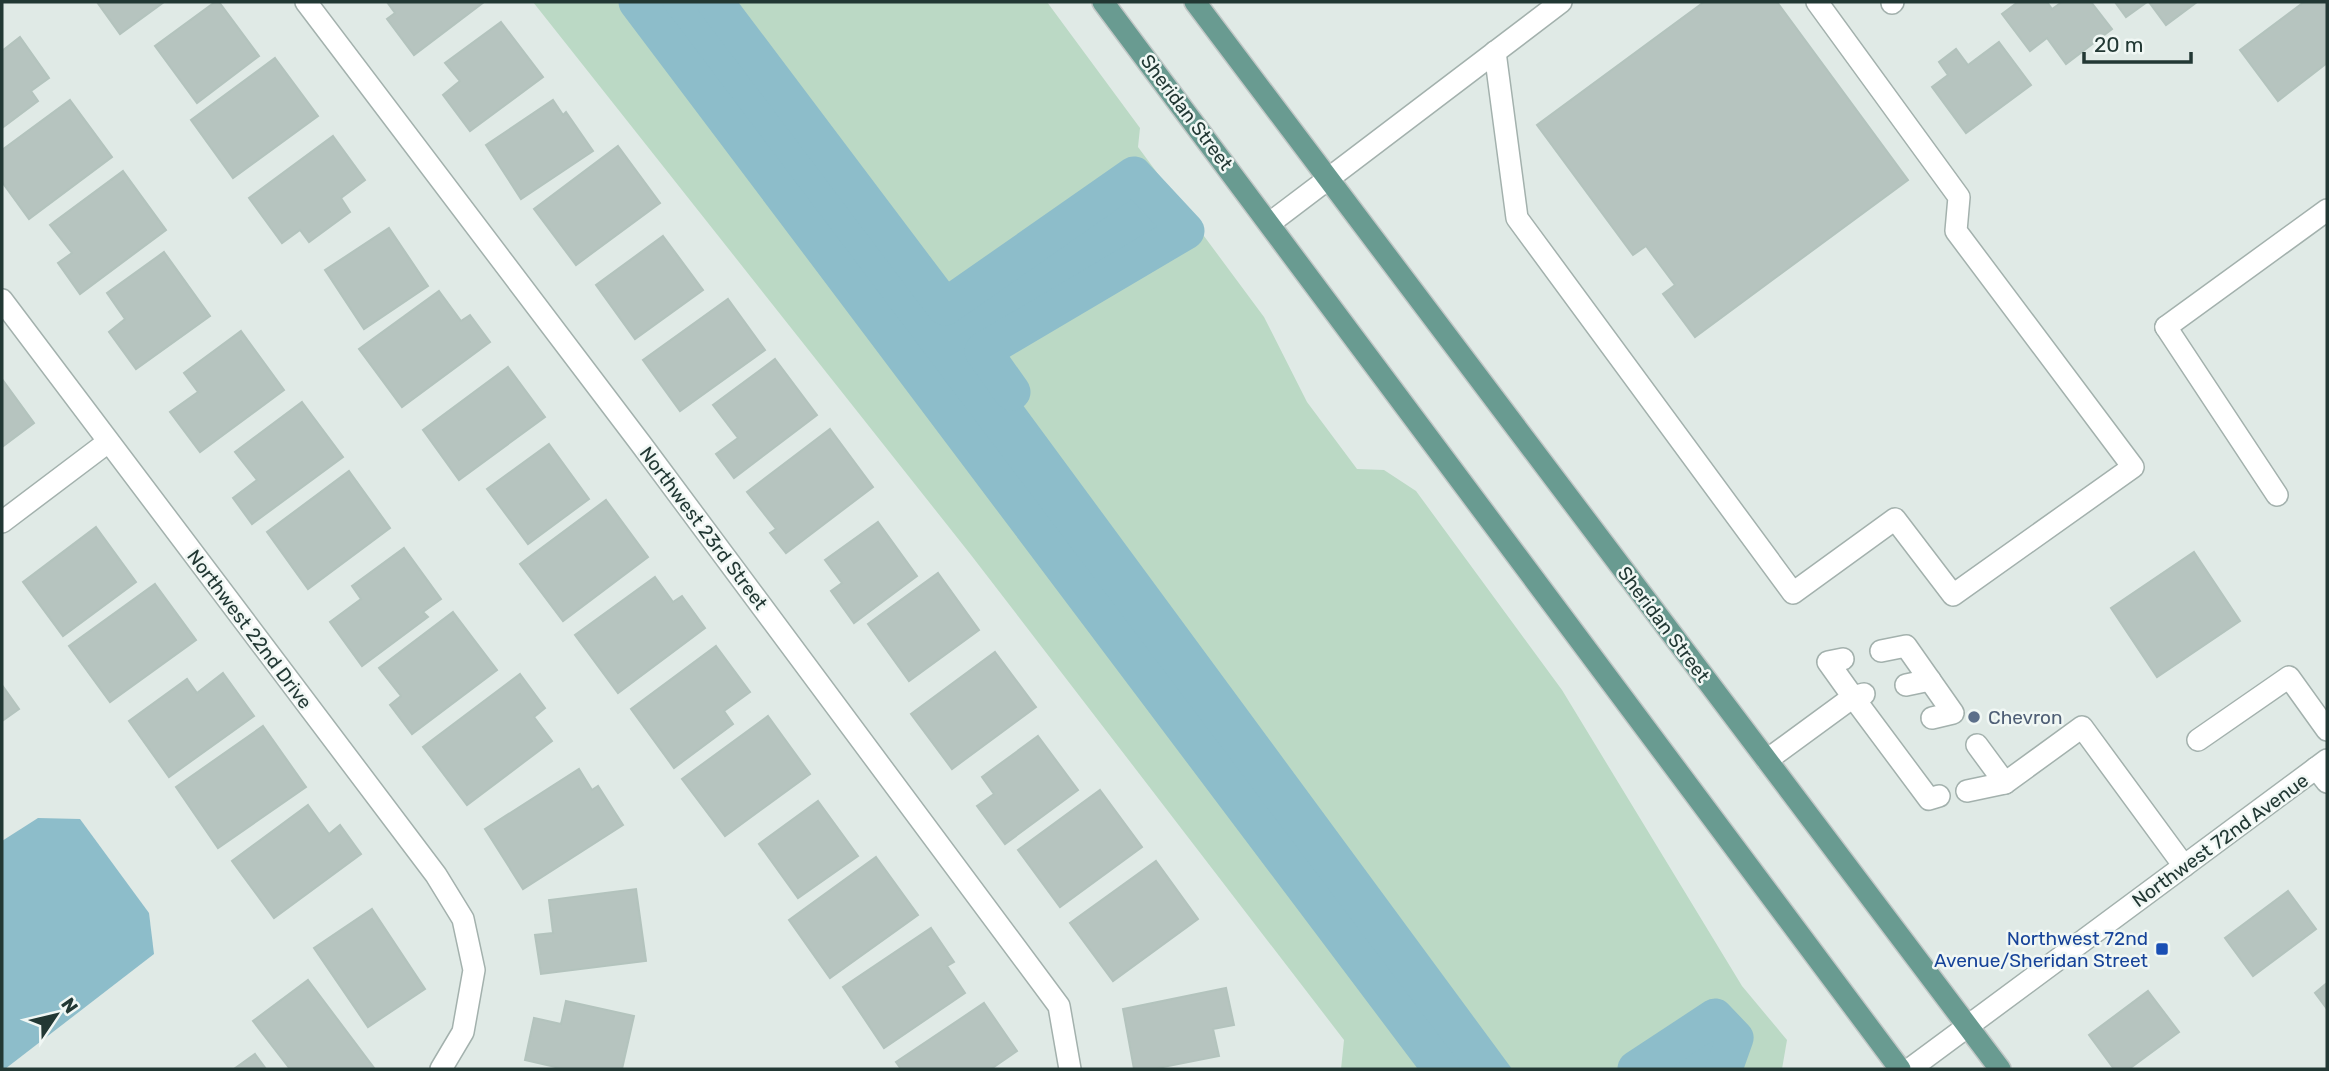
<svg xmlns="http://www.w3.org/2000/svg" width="2329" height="1071" font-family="Rubik,sans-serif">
<rect width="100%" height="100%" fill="#e0eae6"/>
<path fill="#bbd9c5" d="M533,2h514l93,126 -2,19 126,170 43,85 50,67 27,1 32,21 146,199 180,296 45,54 -5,29h-441l3,-29 -373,-485z"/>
<g fill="#8dbdca">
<path d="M637,2h78l230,305 189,-132 52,56 -203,120 529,718h-71z"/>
<path d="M38,818l42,1 69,94 5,41 -149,115h-3v-228z"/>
<path d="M1715,1017l20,21 -11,31h-88z"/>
</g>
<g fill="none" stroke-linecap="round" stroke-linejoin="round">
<g stroke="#8dbdca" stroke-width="37">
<path d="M637,2l804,1067"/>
<path d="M715,2l230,305 189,-132 52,56 -203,120 29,41"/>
<path d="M1636,1069l79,-52 20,21 -11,31"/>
</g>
</g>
<g fill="#b6c4bf" stroke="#b3c3bd" stroke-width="2">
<path d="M97,2h67l-44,32z"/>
<path d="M215,2h4l40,54 -62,47 -42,-57z"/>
<path d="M387,2h97l-70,53 -27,-36 8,-6z"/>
<path d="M1704,2h73l131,178 -213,157 -32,-43 12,-9 -29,-39 -13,9 -96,-130z"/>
<path d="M2018,2h29l5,7 10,-7h29l21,27 -46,35 -19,-26 -17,13 -28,-37z"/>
<path d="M2115,2h32l-21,15z"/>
<path d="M2149,2h48l-31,23z"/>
<path d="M2304,2h23v61l-49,38 -38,-51z"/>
<path d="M501,22l42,55 -73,54 -27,-36 17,-14 -15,-18z"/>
<path d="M20,37l29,41 -18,13 7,10 -36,27v-77z"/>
<path d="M1999,42l32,43 -65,48 -34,-46 16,-12 -9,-13 17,-13 12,16z"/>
<path d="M275,58l43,58 -85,62 -42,-58z"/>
<path d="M70,100l42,57 -83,62 -27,-37v-32z"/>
<path d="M553,100l10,15 3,-3 27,39 -72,48 -35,-54z"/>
<path d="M333,136l32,44 -24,18 9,14 -41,30 -9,-12 -18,13 -33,-45z"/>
<path d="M618,146l42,57 -84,62 -42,-56z"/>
<path d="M123,171l43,59 -86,64 -22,-31 14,-10 -22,-28z"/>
<path d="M389,228l39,58 -64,43 -39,-59z"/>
<path d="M663,236l40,54 -68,49 -39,-54z"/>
<path d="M164,252l46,64 -74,53 -27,-37 16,-13 -18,-26z"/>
<path d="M439,291l22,30 9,-6 20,27 -88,65 -43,-58z"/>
<path d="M728,299l37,51 -85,61 -37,-51z"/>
<path d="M241,331l43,59 -84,62 -30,-40 28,-20 -14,-19z"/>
<path d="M775,359l42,56 -83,63 -18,-24 22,-16 -25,-33z"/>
<path d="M508,367l37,50 -86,63 -36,-50z"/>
<path d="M2,379l32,44 -32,24z"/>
<path d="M302,402l41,55 -91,67 -19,-26 24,-18 -22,-28z"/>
<path d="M830,429l43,58 -87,66 -16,-20 6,-4 -29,-37z"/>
<path d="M549,444l40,55 -61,45 -41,-55z"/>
<path d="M349,471l41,57 -82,61 -41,-57z"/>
<path d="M606,500l42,57 -85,64 -43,-57z"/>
<path d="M878,522l39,54 -63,47 -23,-32 11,-8 -17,-23z"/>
<path d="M96,527l40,55 -73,54 -40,-54z"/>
<path d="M404,548l37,51 -18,13 5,5 -66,49 -32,-44 31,-23 -9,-13z"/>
<path d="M2194,552l46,69 -83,56 -46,-69z"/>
<path d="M938,573l41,57 -70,51 -41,-57z"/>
<path d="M655,577l18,25 9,-6 23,32 -87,65 -43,-58z"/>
<path d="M155,584l41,56 -86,62 -41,-56z"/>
<path d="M453,612l44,58 -85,64 -22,-29 11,-9 -22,-28z"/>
<path d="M716,646l34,46 -26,19 9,13 -59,44 -43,-59z"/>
<path d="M995,652l41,55 -84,62 -41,-55z"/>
<path d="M223,673l31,43 -85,61 -40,-56 58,-42 10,14z"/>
<path d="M520,674l25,34 -11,9 18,24 -85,64 -44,-58z"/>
<path d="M2,685l17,24 -17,12z"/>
<path d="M768,716l42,58 -85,62 -43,-57z"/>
<path d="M263,726l43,61 -88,61 -42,-61z"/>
<path d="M1038,736l40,54 -73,54 -28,-38 17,-12 -12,-17z"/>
<path d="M579,769l13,21 6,-4 25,39 -100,64 -38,-60z"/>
<path d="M1100,790l42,57 -82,60 -42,-57z"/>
<path d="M818,801l40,55 -60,42 -39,-54z"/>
<path d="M308,805l21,29 11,-9 21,29 -87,64 -42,-57z"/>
<path d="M876,857l42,58 -88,63 -41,-58z"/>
<path d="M1156,861l42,58 -85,62 -43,-58z"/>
<path d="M636,889l10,72 -105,13 -6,-39 18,-2 -4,-33z"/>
<path d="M2288,891l28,38 -63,47 -28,-38z"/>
<path d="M372,909l53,80 -57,38 -54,-79z"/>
<path d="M931,928l23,34 -7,4 18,27 -81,55 -41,-61z"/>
<path d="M308,980l66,88 -2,1h-82l-37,-48z"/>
<path d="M2327,983v26l-12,-16z"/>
<path d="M1226,988l8,37 -21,4 6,27 -66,13h-19l-11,-60z"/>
<path d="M2148,991l31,41 -50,37h-15l-25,-34z"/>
<path d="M566,1001l68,15 -12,53h-58l-39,-9 9,-42 27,6z"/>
<path d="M984,1003l33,48 -26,18h-90l-5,-7z"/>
<path d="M255,1054l11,15h-32z"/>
</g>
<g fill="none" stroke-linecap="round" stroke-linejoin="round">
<defs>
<g id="service">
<path d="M1495,52l22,166 276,375 102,-74 58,76 180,-128 -177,-236 3,-34 -142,-195"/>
<path d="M1328,179l233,-177"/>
<path d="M2166,327l111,168"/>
<path d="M1881,651l25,-5 47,67 -21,5"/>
<path d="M1843,659l-15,3 25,35 11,-3"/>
<path d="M1906,685l24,-5"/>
<path d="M2198,740l91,-63 38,53"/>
<path d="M1977,745l28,38"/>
<path d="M1767,760l86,-63 76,102 10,-3"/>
<path d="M1967,791l38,-8 77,-56 102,139"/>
</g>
<g id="minor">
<path d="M306,2l335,442 418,562 11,63"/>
<path d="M1892,3l1,-1"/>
<path d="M1270,223l58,-44"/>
<path d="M2,300l434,575 27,44 11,51 -11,62 -22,37"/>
<path d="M2166,327l161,-117"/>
<path d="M2,522l106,-80"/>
<path d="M2316,768l11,14"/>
</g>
<path id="tertiary" d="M1910,1069l417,-309"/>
<g id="primary">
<path d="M1103,2l797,1067"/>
<path d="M1195,2l805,1067"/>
</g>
</defs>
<use href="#service" stroke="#a3b1ad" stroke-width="24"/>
<use href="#minor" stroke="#a3b1ad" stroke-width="24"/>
<use href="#tertiary" stroke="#a3b1ad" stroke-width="24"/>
<use href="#primary" stroke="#c1c7c6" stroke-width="24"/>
<use href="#service" stroke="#fff" stroke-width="21"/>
<use href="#minor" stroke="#fff" stroke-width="21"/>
<use href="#tertiary" stroke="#fff" stroke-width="21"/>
<use href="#primary" stroke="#699b91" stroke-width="21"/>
</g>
<circle fill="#5c6f8a" stroke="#f0f7f4" stroke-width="2.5" cx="1974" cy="717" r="7"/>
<rect fill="#1a4fb4" stroke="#f0f7f4" stroke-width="2.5" x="2155" y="942" width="14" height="14" rx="3.5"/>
<g text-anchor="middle" stroke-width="5" stroke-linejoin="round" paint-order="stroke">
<g font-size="19" fill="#223834" stroke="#f0f7f4">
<text transform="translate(1187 112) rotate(53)" y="7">Sheridan Street</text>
<text transform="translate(704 528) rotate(53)" y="7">Northwest 23rd Street</text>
<text transform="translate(1664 624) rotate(53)" y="7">Sheridan Street</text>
<text transform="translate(250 629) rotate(53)" y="7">Northwest 22nd Drive</text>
<text transform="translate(2220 840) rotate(-36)" y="7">Northwest 72nd Avenue</text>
</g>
<g font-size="19" fill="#4e5e75" stroke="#f0f7f4" text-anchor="start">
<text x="1988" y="724">Chevron</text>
</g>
<g font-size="19" fill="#164399" stroke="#f0f7f4" text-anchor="end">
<text x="2148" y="945">Northwest 72nd<tspan x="2148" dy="22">Avenue/Sheridan Street</tspan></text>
</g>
</g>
<rect width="2329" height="1071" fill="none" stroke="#223834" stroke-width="7"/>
<g transform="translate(56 1015) rotate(55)" stroke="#f0f7f4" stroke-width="5" paint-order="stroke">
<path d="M0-5L12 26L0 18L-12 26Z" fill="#223834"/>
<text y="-10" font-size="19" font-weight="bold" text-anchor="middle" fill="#223834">N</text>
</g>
<path d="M2084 52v10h107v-10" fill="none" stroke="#223834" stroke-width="3.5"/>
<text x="2094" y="52" font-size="21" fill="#223834" stroke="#f0f7f4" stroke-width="5" paint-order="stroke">20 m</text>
</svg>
